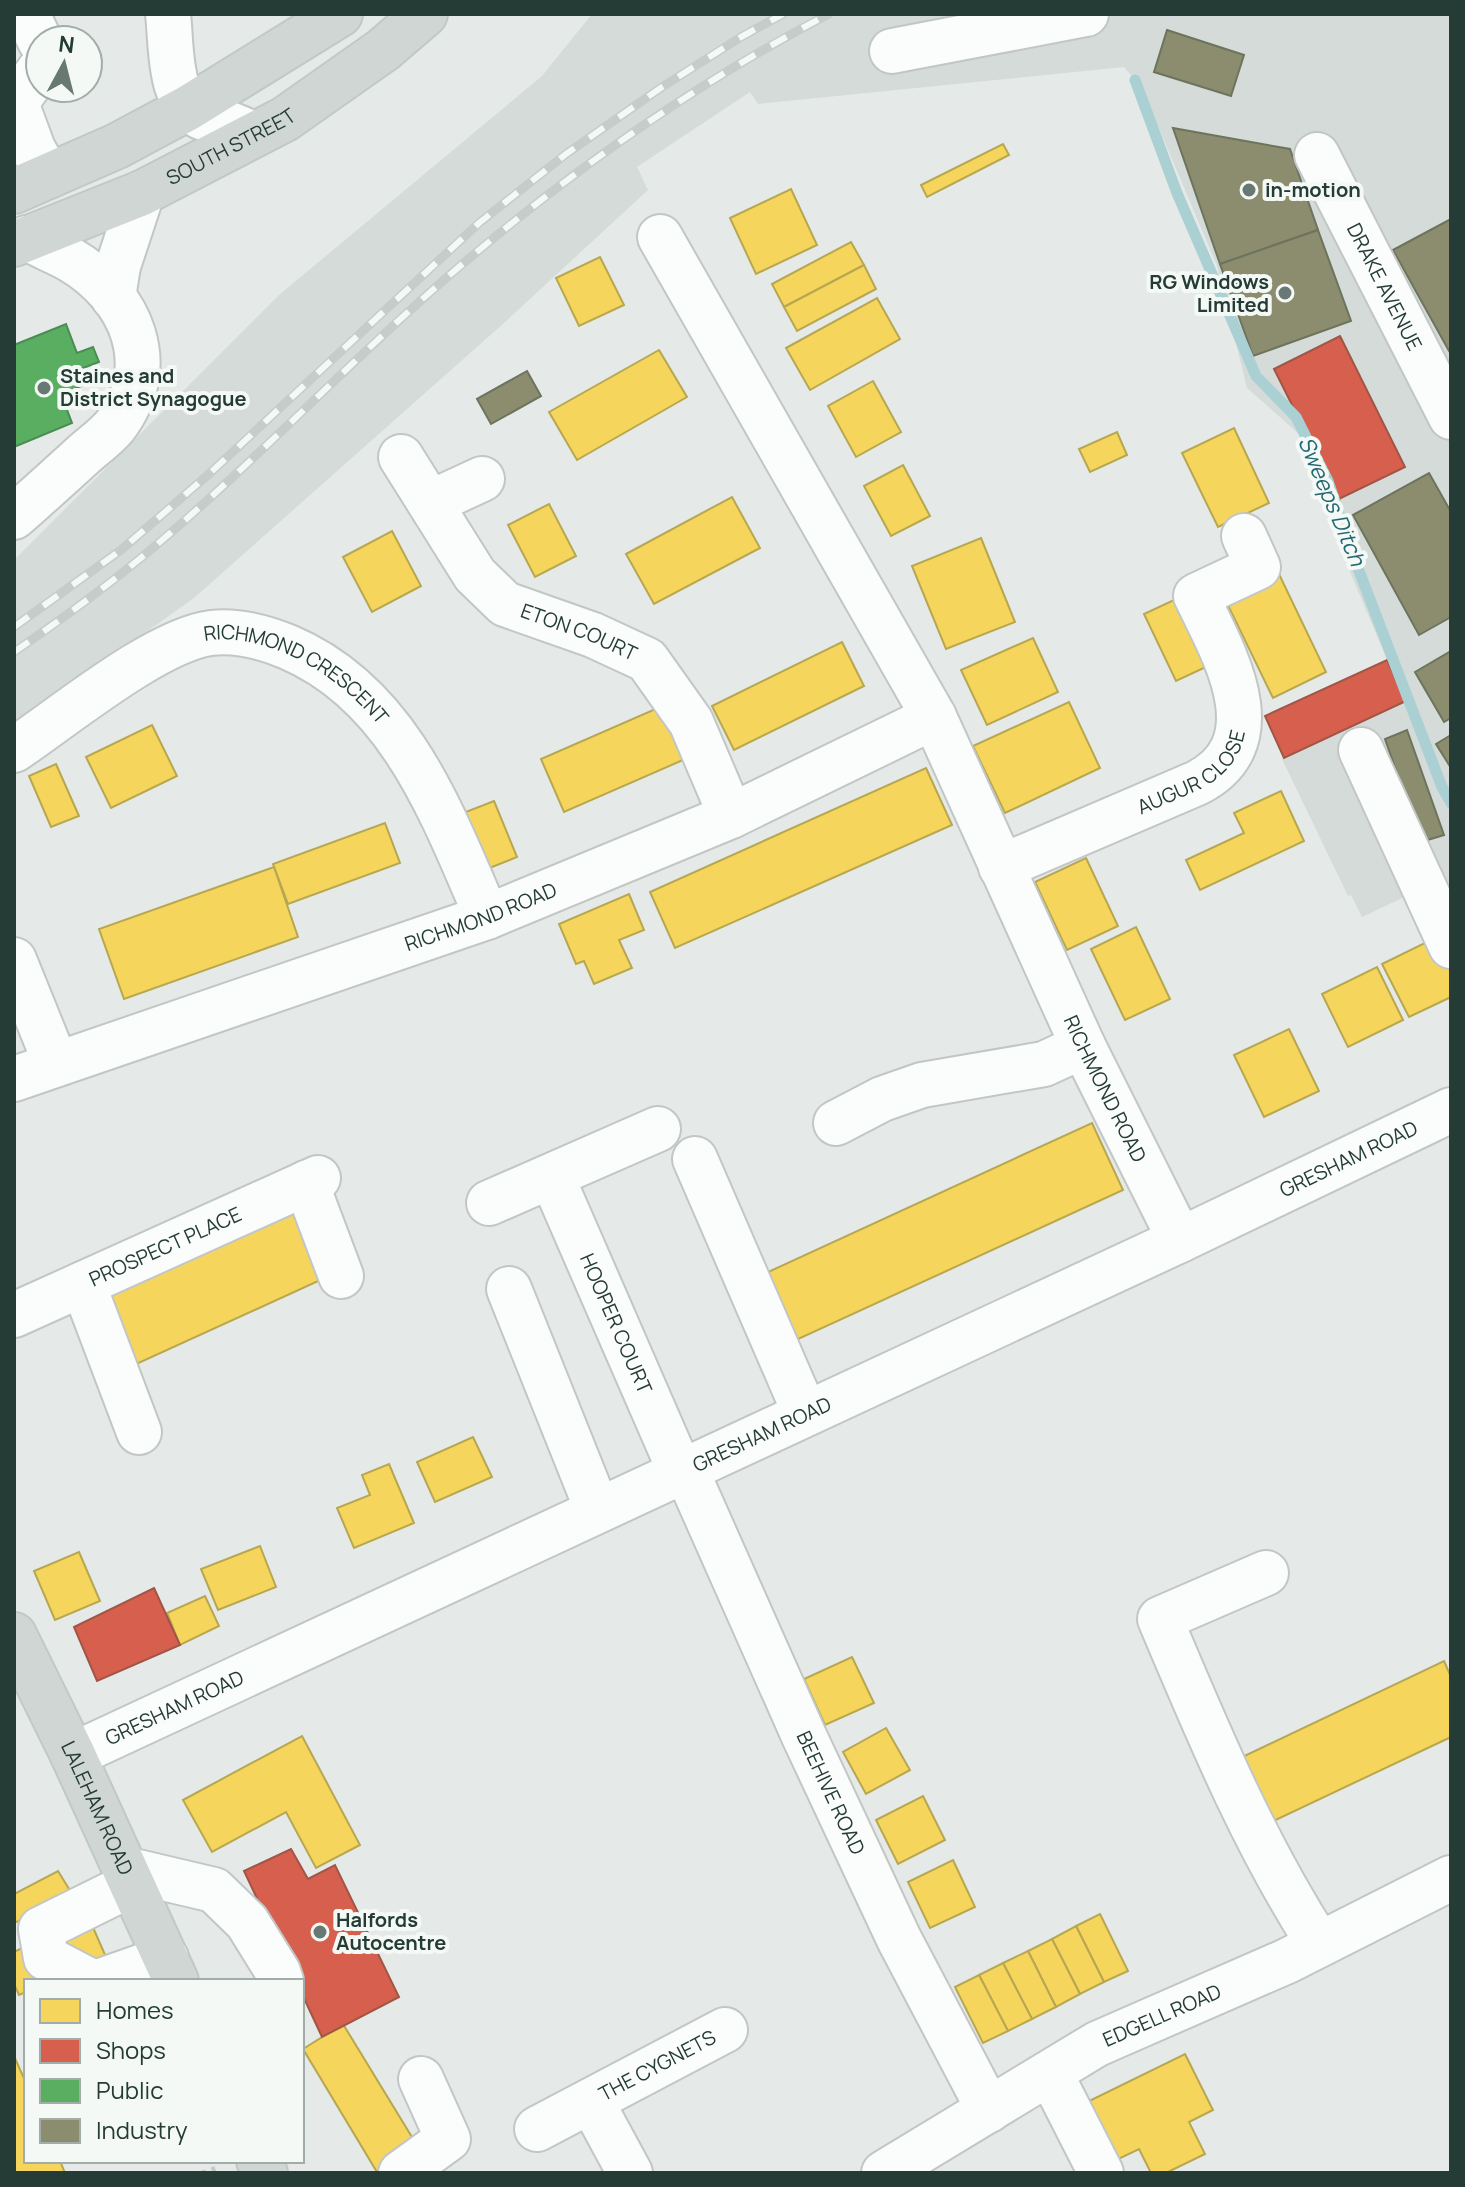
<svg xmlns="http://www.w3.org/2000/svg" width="1465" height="2187" font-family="Manrope,sans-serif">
<rect width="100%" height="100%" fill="#e5eae8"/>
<path fill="#d4dbd8" d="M592,14h859v868l-36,10 -53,25 -11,-22 -3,1 -66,-137 2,-2 -19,-41 122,-56 -44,-105 -44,-121 -52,-46 -30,-122 -75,-178 -18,-21 -366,37 -8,-12 -113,75 11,23 -144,133 -310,275 -180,128v-166l265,-265 263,-219z"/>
<g fill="#f6d55c" stroke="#b7a750" stroke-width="2">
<path d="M1003,144l6,11 -82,42 -6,-12z"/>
<path d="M791,189l26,56 -61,29 -26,-56z"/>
<path d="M851,242l13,23 -80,42 -12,-23z"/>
<path d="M600,257l24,48 -45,21 -23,-48z"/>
<path d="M864,265l12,24 -79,42 -13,-24z"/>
<path d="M877,298l23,41 -90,51 -24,-42z"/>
<path d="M659,350l28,47 -110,63 -28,-48z"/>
<path d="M873,381l28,51 -45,25 -28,-51z"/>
<path d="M1234,428l35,75 -51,24 -36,-74z"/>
<path d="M1117,432l10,23 -37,17 -11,-23z"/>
<path d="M903,465l27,51 -39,20 -27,-50z"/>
<path d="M732,497l28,51 -106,56 -28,-50z"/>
<path d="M549,504l27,52 -41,21 -27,-52z"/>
<path d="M392,531l29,55 -49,26 -29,-55z"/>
<path d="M981,538l34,84 -69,27 -34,-83z"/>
<path d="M1278,572l48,100 -53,26 -49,-101z"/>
<path d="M1176,599l32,67 -32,15 -32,-67z"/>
<path d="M1033,638l25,54 -71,33 -26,-55z"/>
<path d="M842,642l22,44 -130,64 -22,-44z"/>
<path d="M1069,702l31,66 -95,45 -32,-67z"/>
<path d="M660,707l23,53 -119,52 -23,-53z"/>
<path d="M152,725l25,51 -66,32 -25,-51z"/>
<path d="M56,764l23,52 -28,11 -22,-51z"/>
<path d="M926,768l26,57 -277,123 -25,-56z"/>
<path d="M1281,791l23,50 -104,49 -14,-30 58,-27 -10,-20z"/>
<path d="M494,801l23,56 -35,14 -24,-56z"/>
<path d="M385,823l15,40 -112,41 -15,-40z"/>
<path d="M1086,858l32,68 -51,24 -32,-68z"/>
<path d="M274,867l24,70 -174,62 -25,-70z"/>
<path d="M629,894l15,36 -25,10 13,28 -38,16 -10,-23 -8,3 -17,-40z"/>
<path d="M1136,927l34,72 -45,21 -34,-71z"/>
<path d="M1437,937l14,27v33l-42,20 -27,-53z"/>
<path d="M1377,967l26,53 -55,27 -26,-53z"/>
<path d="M1289,1029l30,62 -55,26 -30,-62z"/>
<path d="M1092,1123l31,67 -340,156 -30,-67z"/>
<path d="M294,1203l33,74 -195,89 -34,-74z"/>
<path d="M473,1437l19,40 -57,25 -18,-40z"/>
<path d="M389,1464l25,59 -60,25 -17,-40 33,-13 -8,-20z"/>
<path d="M260,1546l16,41 -58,23 -17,-41z"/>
<path d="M79,1552l21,49 -45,19 -21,-49z"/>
<path d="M205,1596l14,30 -39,19 -13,-32z"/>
<path d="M852,1657l22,46 -49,22 -21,-46z"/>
<path d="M1444,1661l7,16v60l-184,87 -31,-64z"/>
<path d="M886,1728l24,42 -44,24 -23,-42z"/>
<path d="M302,1736l58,109 -44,23 -30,-56 -74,40 -29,-52z"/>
<path d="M923,1796l22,44 -47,24 -22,-44z"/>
<path d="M953,1860l22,47 -45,21 -22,-46z"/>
<path d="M58,1871l16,26 -60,26v-29z"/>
<path d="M1100,1914l28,57 -24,11 -28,-56z"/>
<path d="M88,1916l18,41 -55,24h-25v11l-7,3 -5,-11v-32z"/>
<path d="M1076,1926l28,56 -24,12 -28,-55z"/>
<path d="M1052,1939l28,55 -24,13 -28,-56z"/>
<path d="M1028,1951l28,56 -24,12 -29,-56z"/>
<path d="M1003,1963l29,56 -24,12 -29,-56z"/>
<path d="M979,1975l29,56 -25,12 -28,-56z"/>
<path d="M343,2024l75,123 -41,25 -74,-123z"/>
<path d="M1185,2054l28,56 -24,12 16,32 -39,19h-15l-12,-24 -31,15 -29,-58z"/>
<path d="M14,2056l12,27v78h34l5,12h-51z"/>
</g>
<g fill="#d6604d" stroke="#a15546" stroke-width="2">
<path d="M1340,336l65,131 -66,32 -65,-130z"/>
<path d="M1387,660l19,41 -122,57 -19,-42z"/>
<path d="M154,1588l26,57 -83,36 -23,-54z"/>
<path d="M291,1849l17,30 27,-14 64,132 -77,40 -20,-43v-13h-6l-52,-110z"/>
</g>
<path fill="#5aae61" stroke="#4a8c54" stroke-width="2" d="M66,324l11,29 16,-6 6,15 -16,6 6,15 -28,11 11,29 -58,24v-102z"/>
<g fill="#8c8c6e" stroke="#6d745d" stroke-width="2">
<path d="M1167,30l77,25 -13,41 -77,-24z"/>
<path d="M1173,128l117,21 28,81 -98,34z"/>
<path d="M1451,219v131l-2,1 -56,-101z"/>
<path d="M1318,230l33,91 -98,35 -33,-92z"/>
<path d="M527,371l14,25 -50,28 -14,-25z"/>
<path d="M1429,473l22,39v105l-32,18 -66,-120z"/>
<path d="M1451,651v67l-7,4 -29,-50z"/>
<path d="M1407,730l37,105 -23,7 -36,-103z"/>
<path d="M1451,735v33l-15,-24z"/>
</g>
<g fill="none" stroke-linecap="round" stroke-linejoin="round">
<path stroke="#aad0d4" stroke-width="11" d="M1135,80l42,113 79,183 40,41 32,64 28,82 86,224 9,16"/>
<defs>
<g id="minor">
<path d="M27,14l13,27"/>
<path d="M168,14c4,33 -1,92 38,105 8,3 16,3 24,5 8,3 16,7 23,10"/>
<path d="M892,51l194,-37"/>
<path d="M16,103l24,-34"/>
<path d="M14,105l2,-2 17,46 15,27"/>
<path id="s1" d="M1317,155l134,262"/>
<path id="s2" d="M660,237l274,480 149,329 97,194"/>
<path d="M113,297l5,-31 24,-73"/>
<path id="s3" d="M401,457l74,118 30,29 88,31 54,25 44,62 40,94"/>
<path d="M430,503l52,-24"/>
<path d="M14,517c23,-20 46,-41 69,-62 10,-9 23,-18 32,-29 46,-60 17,-130 -44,-166 -14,-8 -30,-14 -44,-22"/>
<path id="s4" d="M14,750c48,-32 142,-110 197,-117 26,-3 53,4 77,14 111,47 154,166 199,270"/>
<path d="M1361,750l90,196"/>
<path id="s5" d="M1001,867l196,-84c80,-41 26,-131 -1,-187l62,-29 -14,-31"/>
<path d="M14,960l42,104"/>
<path id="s6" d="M14,1079l473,-162 244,-101 203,-99"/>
<path d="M836,1123l46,-24 40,-14 122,-21 39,-18"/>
<path d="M695,1159l110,254"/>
<path id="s7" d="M552,1177l128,294"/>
<path d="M306,1183l35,93"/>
<path d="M489,1203l169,-74"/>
<path d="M83,1284l56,148"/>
<path d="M509,1289l88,220"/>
<path id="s8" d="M14,1315l304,-137"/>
<path id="s9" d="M685,1468l119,268 95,203 90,171"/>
<path d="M1266,1573l-106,46c47,111 93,223 159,325"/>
<path id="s10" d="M73,1755l1107,-515 271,-130"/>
<path d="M125,1869l89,21 33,32 31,50 3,9"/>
<path d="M90,1981l-44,-23 -5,-29 91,-45"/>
<path d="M101,1981l65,-23"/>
<path d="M1050,2073l51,100"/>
<path d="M591,2101l39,72"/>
<path id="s11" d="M537,2129l188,-99"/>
<path d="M401,2173l47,-34 -27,-60"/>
<path id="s12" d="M884,2173l213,-129 190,-83 164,-83"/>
</g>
<g id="major">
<path d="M14,191l103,-45 71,-38 152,-94"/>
<path id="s13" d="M14,244l128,-51 143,-74 98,-69 42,-36"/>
<path id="s14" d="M14,1635l59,120 103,226"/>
<path d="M259,2161l6,12"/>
</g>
</defs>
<use href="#minor" stroke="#c2c7c5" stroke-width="48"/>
<use href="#major" stroke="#c1c9c7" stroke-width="48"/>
<path stroke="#c2cac6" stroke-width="5" stroke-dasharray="4 6" stroke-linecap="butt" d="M202,2173l18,-6"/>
<use href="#minor" stroke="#fbfcfc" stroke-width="44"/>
<use href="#major" stroke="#cfd6d3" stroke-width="44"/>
<defs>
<g id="rail">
<path d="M14,627l107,-77 88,-76 270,-251 87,-69 96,-67 79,-50 42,-23"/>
<path d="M14,652c48,-33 95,-67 140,-105 103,-87 196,-186 298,-274 115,-99 242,-189 377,-259"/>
</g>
</defs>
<use href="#rail" stroke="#c7cbca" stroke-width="9"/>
<use href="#rail" stroke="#f4f9f6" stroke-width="6" stroke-dasharray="18" stroke-linecap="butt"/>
</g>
<g fill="#687974" stroke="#f4f9f6" stroke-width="3">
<circle cx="1249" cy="190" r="8"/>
<circle cx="1285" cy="293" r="8"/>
<circle cx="44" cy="388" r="8"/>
<circle cx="320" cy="1932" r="8"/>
</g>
<g text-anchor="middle" stroke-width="8" stroke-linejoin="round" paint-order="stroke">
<g font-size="20" fill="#243c35" stroke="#f4f9f6">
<text dy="7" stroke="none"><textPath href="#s13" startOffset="238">SOUTH STREET</textPath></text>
<text dy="7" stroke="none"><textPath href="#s1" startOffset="148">DRAKE AVENUE</textPath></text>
<text dy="7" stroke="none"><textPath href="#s3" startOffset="260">ETON COURT</textPath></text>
<text dy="7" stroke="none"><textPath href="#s4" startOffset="328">RICHMOND CRESCENT</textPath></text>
<text dy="7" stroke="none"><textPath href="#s5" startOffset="216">AUGUR CLOSE</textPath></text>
<text dy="7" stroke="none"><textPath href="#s6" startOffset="494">RICHMOND ROAD</textPath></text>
<text dy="7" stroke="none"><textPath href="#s2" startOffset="962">RICHMOND ROAD</textPath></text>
<text dy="7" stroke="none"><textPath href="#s10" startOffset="1408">GRESHAM ROAD</textPath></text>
<text dy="7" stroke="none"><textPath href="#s8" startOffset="166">PROSPECT PLACE</textPath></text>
<text dy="7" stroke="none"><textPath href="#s7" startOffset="160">HOOPER COURT</textPath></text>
<text dy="7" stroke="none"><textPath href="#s10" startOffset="760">GRESHAM ROAD</textPath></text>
<text dy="7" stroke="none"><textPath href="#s10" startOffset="112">GRESHAM ROAD</textPath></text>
<text dy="7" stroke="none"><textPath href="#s9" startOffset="356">BEEHIVE ROAD</textPath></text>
<text dy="7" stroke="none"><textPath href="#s14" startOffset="192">LALEHAM ROAD</textPath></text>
<text dy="7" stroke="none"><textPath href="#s12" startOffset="320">EDGELL ROAD</textPath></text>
<text dy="7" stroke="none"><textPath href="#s11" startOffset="136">THE CYGNETS</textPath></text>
</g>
<g font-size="20" font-weight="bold" fill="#243c35" stroke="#f4f9f6" text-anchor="start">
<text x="1265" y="197">in-motion</text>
<text x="1269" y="289" text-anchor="end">RG Windows<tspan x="1269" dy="23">Limited</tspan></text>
<text x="60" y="383">Staines and<tspan x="60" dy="23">District Synagogue</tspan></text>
<text x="336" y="1927">Halfords<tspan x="336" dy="23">Autocentre</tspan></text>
</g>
<g font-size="22" font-style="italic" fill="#236873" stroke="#f4f9f6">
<text transform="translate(1332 501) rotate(67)" y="8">Sweeps Ditch</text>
</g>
</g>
<rect width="1465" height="2187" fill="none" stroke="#243c35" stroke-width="32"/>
<rect x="24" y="1979" width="280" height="184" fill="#f4f9f6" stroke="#a1ada9" stroke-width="2"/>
<rect x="40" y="1999" width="40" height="24" fill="#f6d55c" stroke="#a1ada9" stroke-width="2"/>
<text x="96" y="2019" font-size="24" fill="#243c35">Homes</text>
<rect x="40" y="2039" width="40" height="24" fill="#d6604d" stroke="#a1ada9" stroke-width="2"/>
<text x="96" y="2059" font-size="24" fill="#243c35">Shops</text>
<rect x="40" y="2079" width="40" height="24" fill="#5aae61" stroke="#a1ada9" stroke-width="2"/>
<text x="96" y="2099" font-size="24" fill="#243c35">Public</text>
<rect x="40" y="2119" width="40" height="24" fill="#8c8c6e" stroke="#a1ada9" stroke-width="2"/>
<text x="96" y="2139" font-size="24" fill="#243c35">Industry</text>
<g transform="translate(64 64) rotate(7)"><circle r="38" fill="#f4f9f6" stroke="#a1ada9" stroke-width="2"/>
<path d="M0-6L14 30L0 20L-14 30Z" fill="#687974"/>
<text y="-12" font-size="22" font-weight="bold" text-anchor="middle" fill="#243c35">N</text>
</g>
</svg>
